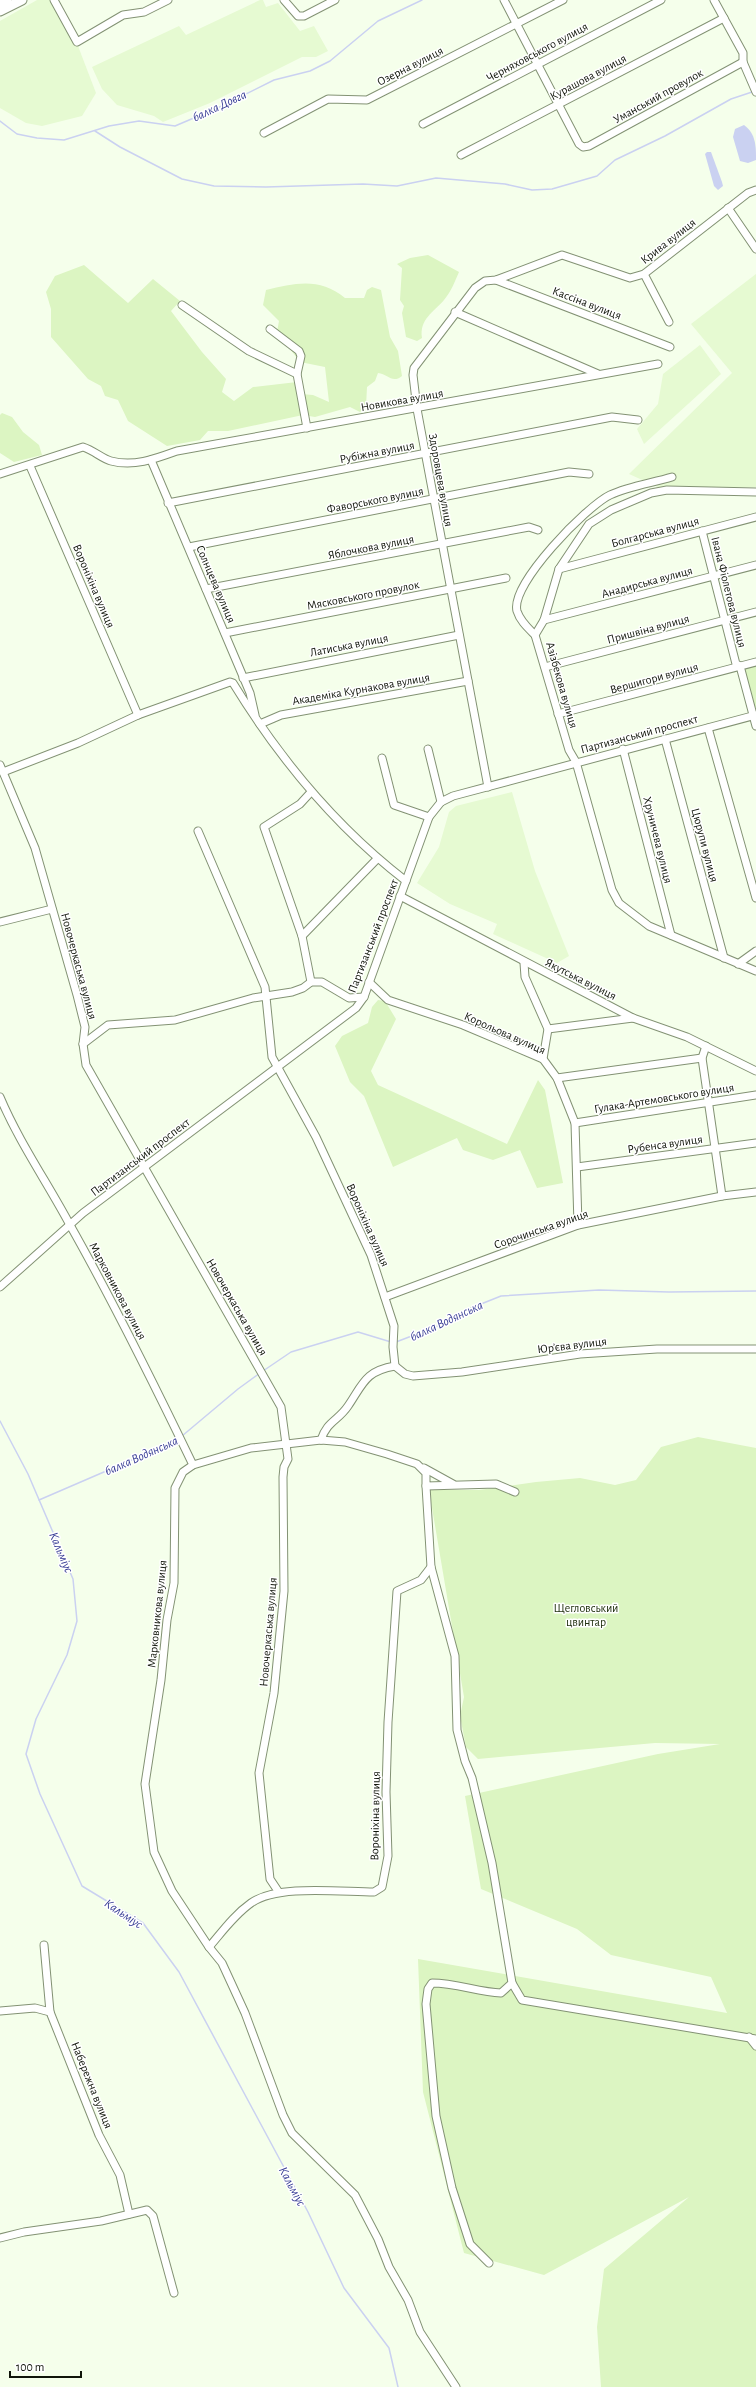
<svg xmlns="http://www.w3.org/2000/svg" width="756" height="2387" font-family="'Alegreya Sans',sans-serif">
<rect width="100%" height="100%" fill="#f5ffeb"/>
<g fill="#e6fad2">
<path d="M37,0h16l25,46 18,47 -14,23 -40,10 -16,-3 -26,-15v-87z"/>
<path d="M260,0h3l3,7 12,-4 22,28 14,-5 14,25 -12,6h-14l-92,46 -47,19 -9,-6 -37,-11 -15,-16 -10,-22 87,-41 7,9z"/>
<path d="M756,274v213h-98l-29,-13 103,-101 -41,-49z"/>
<path d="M700,345l21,29 -77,70 -7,-15 21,-25 5,-30z"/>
<path d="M512,792l23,79 34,85 -12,7 -64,-29 4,-10 -47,-20 -33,-21 22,-36 10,-35 7,-6z"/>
</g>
<g fill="#dcf5c2">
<path d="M428,255l31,17c-4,9 -8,20 -15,28 -10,12 -25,19 -22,38l-5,3 -11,-4 -4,-24 2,-7 -4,-6 2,-32 -5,-4 13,-6z"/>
<path d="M84,265l44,38 25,-24 27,22 -9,10 31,41 24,27 -4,13 12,9 19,-14 44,-5 4,12 12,1 16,7 -4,-35 -25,-5 -23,-30 2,-11 -16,-16 3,-15c29,-7 54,-13 79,8h19l3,-8 5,-3 9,3 9,47 8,14 4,25c-10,8 -14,-2 -24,-3l-3,8 -8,6 -1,20 -6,5 -10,-5 -35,10 -12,-2 -75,16h-20l-8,9 -33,6 -39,-25 -10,-21 -13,-4 -4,-10 -13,-7 -37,-42v-28l-5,-17 9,-16z"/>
<path d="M2,413l10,4 11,15 16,13 3,10 -28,7 -14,-9v-38z"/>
<path d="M756,665v42l-2,1 -11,-40z"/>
<path d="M378,1000l7,1 11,18 -25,52 7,14 129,59 31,-64 7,10 18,93 -26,5 -17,-38 -27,10 -30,-10 -6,-12 -64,29 -29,-71 -14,-14 -15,-36 7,-10 26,-13 4,-16z"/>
<path d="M698,1437l58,11v939h-155l-4,-60 7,-58 85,-72 -145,78 -80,-22 -41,-161 -5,-133 309,54 -16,-36 -100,-22 -34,-26 -96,-40 -16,-93 193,-42 62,-10 -65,-1 -177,16 -12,-12 -6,-31 4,-19 -35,-207h50l57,-8 44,-4 35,7 21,-5 25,-33z"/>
</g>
<g fill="#cad1f1">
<path d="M744,125c12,9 12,21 12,35l-8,3 -8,-2 -7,-24 2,-8z"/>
<path d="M707,152h4l11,30 1,4 -5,4 -4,-4 -9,-32z"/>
</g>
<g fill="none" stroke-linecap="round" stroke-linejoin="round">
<g stroke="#cad1f1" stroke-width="1.5">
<path d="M0,121l17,13 20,4 27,2 45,-14 30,-5 36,5 47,-20 52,-26 36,-9 20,-10 48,-40 44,-21"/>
<path d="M95,131l25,16 62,32 32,7 52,1 97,-3 34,2 39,-8 69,6 27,6 20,-1 45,-13 18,-16 50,-24 66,-37 21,-7"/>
<path d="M396,1342l47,-18 23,-14 35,-14 98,-6 70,2 87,-1"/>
<path d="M263,1371l28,-19 67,-20 33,10"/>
<path d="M0,1421l28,53 45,105 4,42 -10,34 -31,64 -10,35 14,40 42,92 61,37 36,49 129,240 36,76 45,60 9,39"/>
<path d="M182,1436l56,-47 22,-16"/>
<path d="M39,1500l139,-60"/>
</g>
<defs>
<g id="minor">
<path d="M54,0l23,42 46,-27 21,-3 24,-12"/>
<path d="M284,0l14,16h6l31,-16"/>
<path d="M504,0l75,144 4,3 6,-1 154,-84"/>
<path d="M714,0l29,53v9l13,30"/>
<path d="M423,124l238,-124"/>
<path d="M264,133l64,-34 39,1 196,-100"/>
<path d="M461,155l263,-137"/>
<path d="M728,208l28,41"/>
<path d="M644,274l25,48"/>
<path d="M496,280l174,67"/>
<path d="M182,305l67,46 48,23"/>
<path d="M455,312l143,62"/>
<path d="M270,329l29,22 2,5 -4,18 10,54"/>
<path d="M151,460l99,233 5,22"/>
<path d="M30,466l108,249"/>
<path d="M0,474l83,-27c10,3 20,12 28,14 23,6 44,-2 66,-10l481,-87"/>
<path d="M756,492l-89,-2 -16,3 -40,17 -22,14 -30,45 -15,51 -9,15 34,115 7,12 36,128 7,13 30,23 107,45"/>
<path d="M168,503l444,-86 26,3"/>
<path d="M702,531l34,133 4,2 16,60"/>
<path d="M189,547l380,-75 20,2"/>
<path d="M559,569l197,-52"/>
<path d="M206,589l323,-62 9,3"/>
<path d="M544,620l212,-55"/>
<path d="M225,633l281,-55"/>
<path d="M535,635c-7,-7 -15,-14 -18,-24 -7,-27 70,-105 93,-116 19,-9 42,-12 62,-18"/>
<path d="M545,667l211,-55"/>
<path d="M243,678l216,-43"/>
<path d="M558,714l198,-52"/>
<path d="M260,724l21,-9 187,-34"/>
<path d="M708,728l48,170"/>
<path d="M665,739l59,219"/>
<path d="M428,749l13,53"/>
<path d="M623,749l48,186"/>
<path d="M382,758l12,47 35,12"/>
<path d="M0,765l35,83 42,147 8,32 -2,17 3,21 195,342 7,52 -4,8 -1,10 1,114 -10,102 -15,80 11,106 8,12"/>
<path d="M3,772l75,-29 60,-28 92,-33 3,1c46,75 103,144 173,198"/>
<path d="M488,787l-71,-378 -4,-34 1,-7 61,-80 10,-7 11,-1 66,-25 68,23 14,-4 104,-81 8,-3"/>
<path d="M198,831l67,156 7,70 44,80 55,118 23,71 -1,21 2,19c-30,5 -32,18 -47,40 -10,15 -21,15 -27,34"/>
<path d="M400,896l233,122 54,19 69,34"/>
<path d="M0,922l52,-13"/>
<path d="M302,936l75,-77"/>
<path d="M524,963l1,14 23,52 -5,30"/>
<path d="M738,964l18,-13"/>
<path d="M311,982l-9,-46 -38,-109 36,-23 11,-12"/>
<path d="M369,982l19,18 75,25 80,34 14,19 18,45 3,102"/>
<path d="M548,1029l85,-11"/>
<path d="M83,1044l25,-19 67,-5 78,-22 39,-6 11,-4 8,-6h11l27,16 15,-1"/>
<path d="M706,1046l-4,12 20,138"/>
<path d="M557,1078l145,-20"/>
<path d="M0,1097c19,45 47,85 70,128 44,78 84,159 123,240l-10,7 -8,16 -1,95 -7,37 -6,60 -16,104 9,68 18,39 37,56 13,16 23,50 38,102 9,18 63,62 23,44 11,28 19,33 12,32 36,55"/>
<path d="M575,1123l181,-28"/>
<path d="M577,1167l179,-24"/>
<path d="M0,1287l83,-74 273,-205 8,-11 65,-180 12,-15 12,-6 303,-81"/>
<path d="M385,1297l193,-72 144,-29 34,-4"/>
<path d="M395,1366l10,8 8,2 49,-4 118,-18 77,-5h99"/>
<path d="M193,1465l58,-17 70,-8 24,2 42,12 30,10 9,9v13l70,-2 19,8"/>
<path d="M424,1468l29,16"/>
<path d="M426,1486l5,81 24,89 2,74 8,31 7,17 20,85 20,120 -11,10c-23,-1 -45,-10 -69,-10l-4,6 -2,15 10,112 16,72 18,56 19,19"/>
<path d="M44,1945l6,67"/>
<path d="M209,1947c13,-15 25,-32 42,-44 26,-19 90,-11 123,-11l8,-5 6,-31 -2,-64 2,-70 9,-131 24,-11 10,-13"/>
<path d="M512,1983l10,17 234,39"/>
<path d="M0,2011l35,-3 15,4 49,123 21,40 9,39"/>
<path d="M749,2037l7,9"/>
<path d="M0,2238l24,-6 77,-11 46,-11 6,6 21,77"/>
</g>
<g id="major">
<path d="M0,4l7,-4"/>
<path d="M0,11l22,-11"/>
</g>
</defs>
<use href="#minor" stroke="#839274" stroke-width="9"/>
<use href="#major" stroke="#839274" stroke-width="11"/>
<use href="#minor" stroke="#fff" stroke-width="7"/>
<use href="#major" stroke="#fff" stroke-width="9"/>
</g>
<g text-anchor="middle" stroke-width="3" stroke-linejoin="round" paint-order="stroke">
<g font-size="12" fill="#10150a" stroke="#fff">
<text transform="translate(537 52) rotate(-28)" y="4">Черняховського вулиця</text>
<text transform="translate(410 66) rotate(-27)" y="4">Озерна вулиця</text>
<text transform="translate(588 77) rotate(-28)" y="4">Курашова вулиця</text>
<text transform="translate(658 96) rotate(-29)" y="4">Уманський провулок</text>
<text transform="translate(668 241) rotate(-38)" y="4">Крива вулиця</text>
<text transform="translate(587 303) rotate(21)" y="4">Кассіна вулиця</text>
<text transform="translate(402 400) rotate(-10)" y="4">Новикова вулиця</text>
<text transform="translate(377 452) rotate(-11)" y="4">Рубіжна вулиця</text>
<text transform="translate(441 480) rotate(80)" y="4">Здоровцева вулиця</text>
<text transform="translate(375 500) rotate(-11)" y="4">Фаворського вулиця</text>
<text transform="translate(655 532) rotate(-15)" y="4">Болгарська вулиця</text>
<text transform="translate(371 547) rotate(-11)" y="4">Яблочкова вулиця</text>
<text transform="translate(647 582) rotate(-15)" y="4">Анадирська вулиця</text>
<text transform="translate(216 584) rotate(67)" y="4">Солнцева вулиця</text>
<text transform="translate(94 586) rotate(67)" y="4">Вороніхіна вулиця</text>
<text transform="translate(729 592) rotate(76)" y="4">Івана Фіолетова вулиця</text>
<text transform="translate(363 595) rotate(-11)" y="4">Мясковського провулок</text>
<text transform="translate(648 629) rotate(-15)" y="4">Пришвіна вулиця</text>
<text transform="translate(349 645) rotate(-11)" y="4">Латиська вулиця</text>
<text transform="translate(654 678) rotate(-15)" y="4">Вершигори вулиця</text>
<text transform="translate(562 685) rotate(74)" y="4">Азізбекова вулиця</text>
<text transform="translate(361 689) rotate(-10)" y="4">Академіка Курнакова вулиця</text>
<text transform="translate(639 734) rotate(-15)" y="4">Партизанський проспект</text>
<text transform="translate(658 840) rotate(76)" y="4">Хруничева вулиця</text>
<text transform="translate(705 845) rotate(75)" y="4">Цюрупи вулиця</text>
<text transform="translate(373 936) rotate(-69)" y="4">Партизанський проспект</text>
<text transform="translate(79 966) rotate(75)" y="4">Новочеркаська вулиця</text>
<text transform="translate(581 979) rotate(27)" y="4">Якутська вулиця</text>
<text transform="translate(505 1033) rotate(24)" y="4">Корольова вулиця</text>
<text transform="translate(664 1098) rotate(-9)" y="4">Гулака-Артемовського вулиця</text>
<text transform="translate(665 1144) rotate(-8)" y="4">Рубенса вулиця</text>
<text transform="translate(140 1157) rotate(-37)" y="4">Партизанський проспект</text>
<text transform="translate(368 1225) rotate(66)" y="4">Вороніхіна вулиця</text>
<text transform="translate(541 1229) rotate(-19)" y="4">Сорочинська вулиця</text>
<text transform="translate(118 1291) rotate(62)" y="4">Марковникова вулиця</text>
<text transform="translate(237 1307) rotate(60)" y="4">Новочеркаська вулиця</text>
<text transform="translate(572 1345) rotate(-7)" y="4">Юр’єва вулиця</text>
<text transform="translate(157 1614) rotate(-84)" y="4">Марковникова вулиця</text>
<text transform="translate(268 1632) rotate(-85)" y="4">Новочеркаська вулиця</text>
<text transform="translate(375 1816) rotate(-89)" y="4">Вороніхіна вулиця</text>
<text transform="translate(92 2085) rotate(68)" y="4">Набережна вулиця</text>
</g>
<g font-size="12" fill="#233211" stroke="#fff">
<text x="586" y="1612">Щегловський<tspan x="586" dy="14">цвинтар</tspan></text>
</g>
<g font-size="13" font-style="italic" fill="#383d95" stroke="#fff">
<text transform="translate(219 105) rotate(-25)" y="5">балка Довга</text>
<text transform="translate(446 1320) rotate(-25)" y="5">балка Водянська</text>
<text transform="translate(141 1455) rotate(-24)" y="5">балка Водянська</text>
<text transform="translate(62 1552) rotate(67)" y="5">Кальміус</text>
<text transform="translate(124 1913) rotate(34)" y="5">Кальміус</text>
<text transform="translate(293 2186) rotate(62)" y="5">Кальміус</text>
</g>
</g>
<path d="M10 2371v6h71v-6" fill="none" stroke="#10150a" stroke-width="2"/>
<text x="16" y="2371" font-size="12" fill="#10150a" stroke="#ffffff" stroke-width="3" paint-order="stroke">100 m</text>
</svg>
